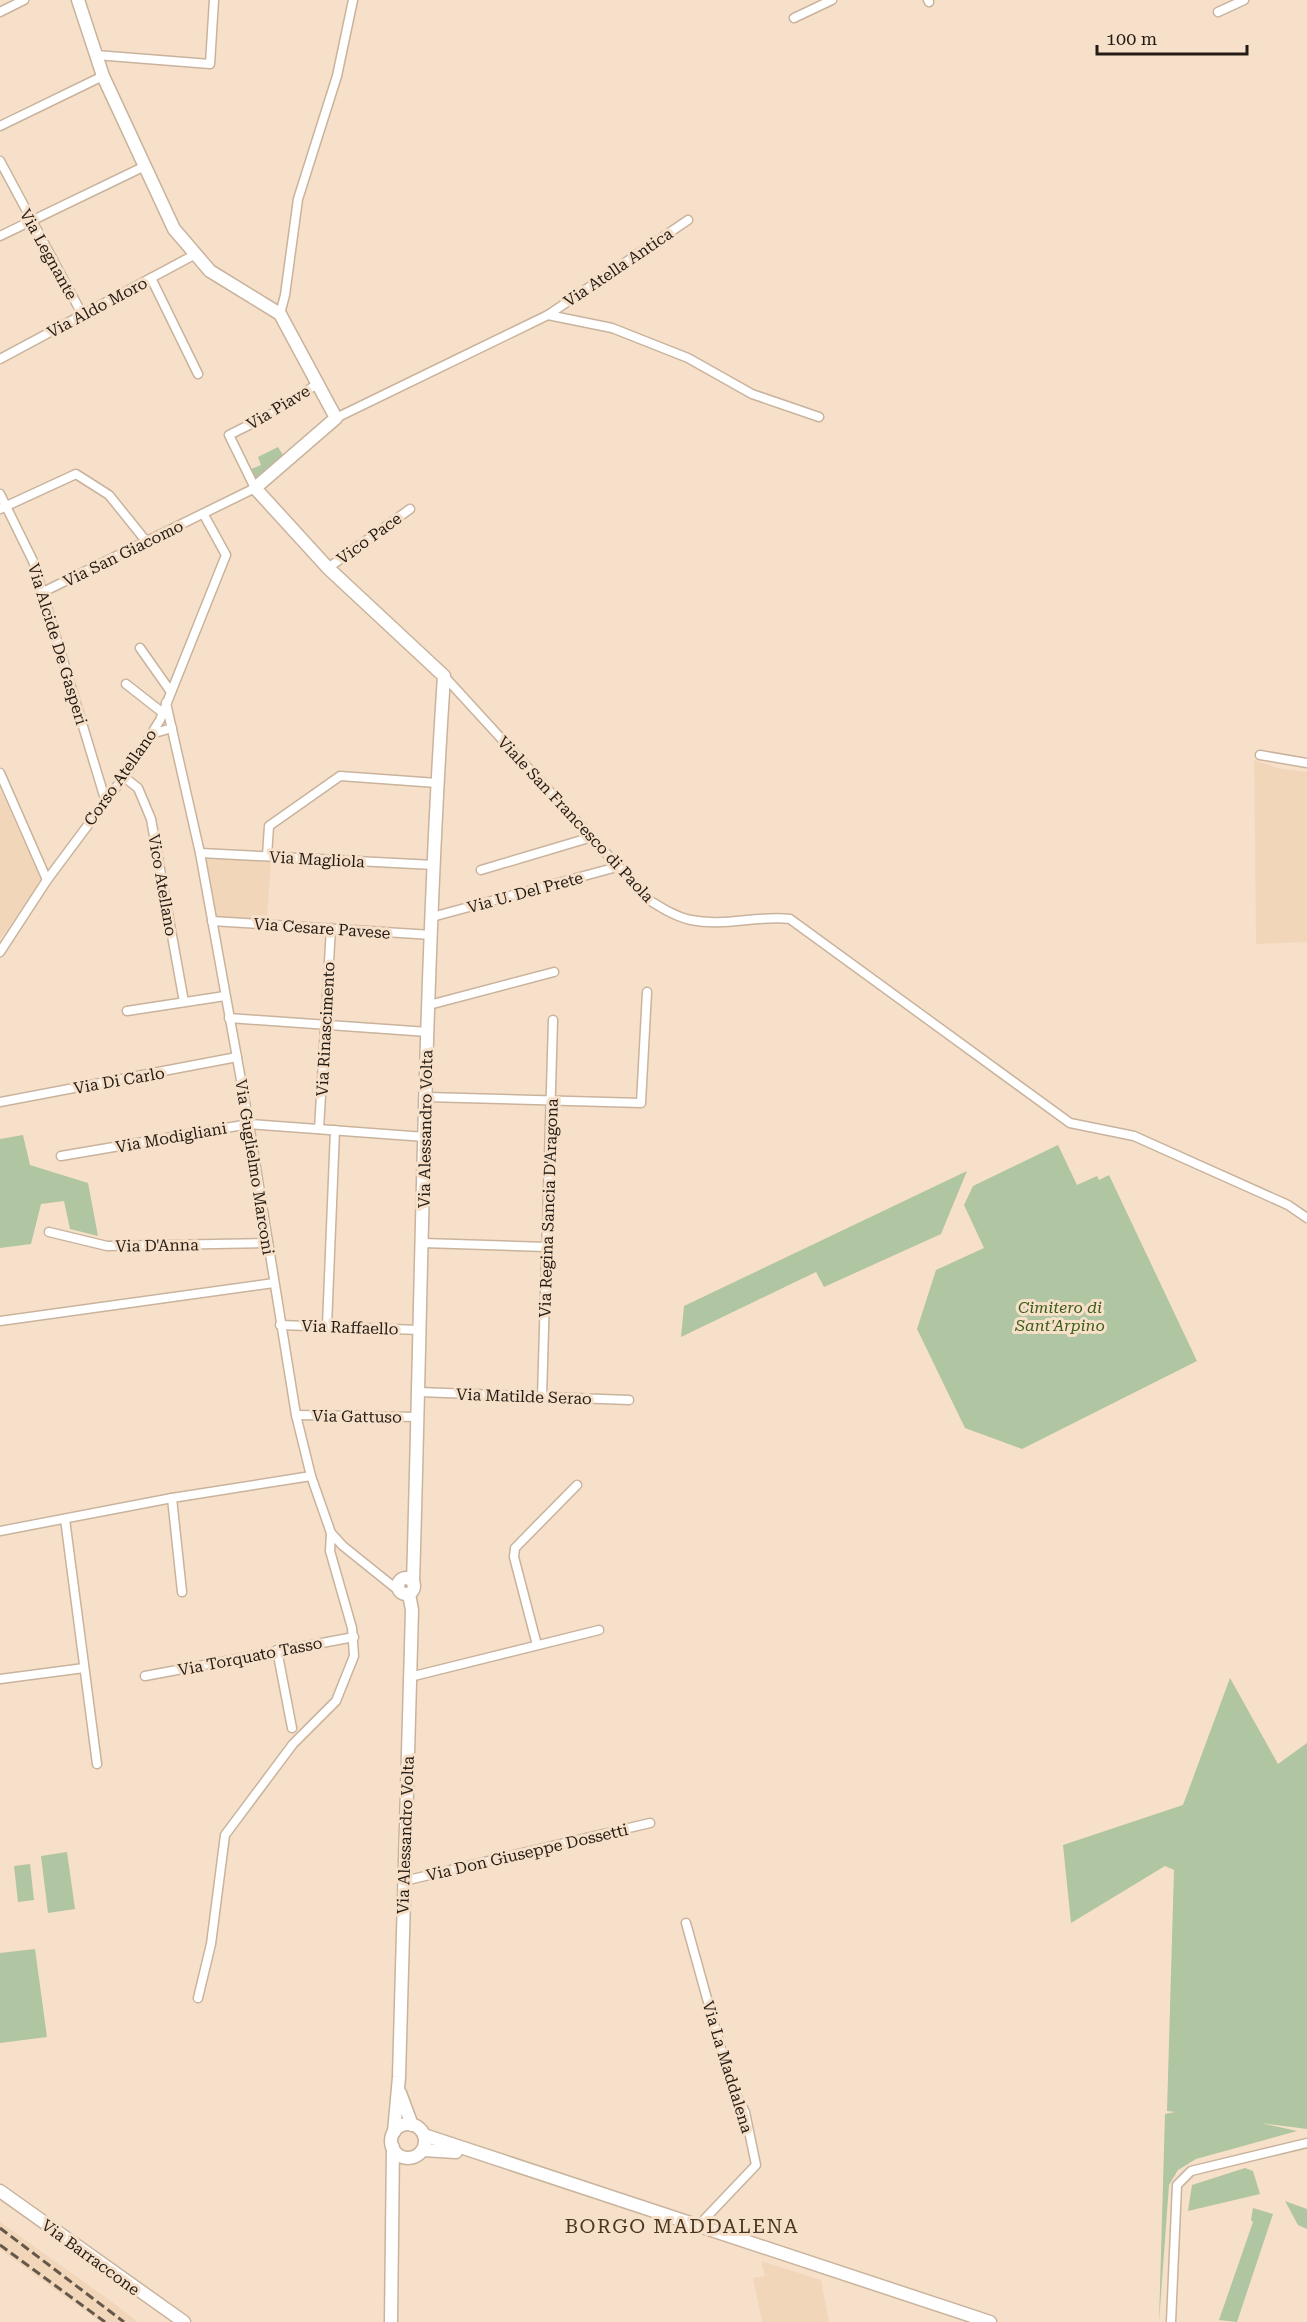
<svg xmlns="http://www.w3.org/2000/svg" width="1307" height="2322" font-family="'Roboto Serif',serif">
<rect width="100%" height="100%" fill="#f7e0c9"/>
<g fill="#f2d6b9">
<path d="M1254,760l23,8 30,4v170l-51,2z"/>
<path d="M0,789l41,91 -41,60z"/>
<path d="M209,857l62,5 -4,58 -51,-3 -10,-57z"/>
<path d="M0,2222l116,83 22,17h-37l-61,-43 -40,-30z"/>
<path d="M761,2261l60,19 8,42h-67l-9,-44 12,-2z"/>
</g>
<g fill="#b0c5a2">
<path d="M278,447l8,13 -29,25 -8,-15 12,-5 -3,-8z"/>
<path d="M23,1135l7,30 58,18 10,53 -28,-7 -6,-28 -23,3 -10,40 -31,4v-109z"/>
<path d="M1058,1145l19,40 20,-9 2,4 10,-5 88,186 -175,88 -57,-21 -48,-99 19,-59 48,-22 -20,-43 9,-19z"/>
<path d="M967,1171l-26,63 -117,53 -8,-15 -135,65 3,-31z"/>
<path d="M1230,1678l48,86 29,-21v386l-46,-6 36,8 -101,28 -18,11 -9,15 -10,137 6,-208 10,-2 -8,-1 7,-241 -9,-4 -94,57 -8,-78 120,-40z"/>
<path d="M67,1852l8,57 -27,4 -7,-57z"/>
<path d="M30,1864l4,36 -16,2 -4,-36z"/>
<path d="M35,1949l12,88 -47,6v-90z"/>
<path d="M1245,2168l8,3 7,23 -72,17 4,-26z"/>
<path d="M1285,2201l22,8v20l-9,-4z"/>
<path d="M1253,2208l20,6 -36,108 -18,-2 34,-98 -2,-2z"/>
</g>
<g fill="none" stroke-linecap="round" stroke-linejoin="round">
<defs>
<g id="street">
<path d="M928,0l1,2"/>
<path d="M0,12l24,-12"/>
<path d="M1218,12l26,-12"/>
<path d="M794,18l38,-18"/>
<path d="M96,55l114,9 4,-64"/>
<path d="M0,126l103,-50"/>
<path d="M0,161l82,153"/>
<path d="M0,236l143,-69"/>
<path d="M151,278l47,96"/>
<path d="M280,314l5,-19 13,-96 39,-123 16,-76"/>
<path d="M548,315l64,13 76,30 64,36 67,23"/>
<path d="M0,359l194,-104"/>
<path d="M336,418l212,-103 140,-95"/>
<path d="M0,494l33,67 72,238"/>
<path d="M0,509l76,-35 33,21 37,46"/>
<path d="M328,568l82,-59"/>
<path d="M43,592l212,-104 -26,-53 44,-22 44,-29"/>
<path d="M140,648l31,44"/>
<path d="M444,676l205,224c13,8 27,17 42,20 33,7 66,-5 99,-1l280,204 64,13 154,69 19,13"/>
<path d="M126,684l37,29"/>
<path d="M166,703l34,150 49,271 47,291 15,61 20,57 12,13 56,45"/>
<path d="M151,734l21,-6"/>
<path d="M1260,755l47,8"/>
<path d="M0,773l47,107"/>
<path d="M124,777l14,11 13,31 33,183"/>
<path d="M200,853l234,12"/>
<path d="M267,856l2,-30 71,-50 97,7"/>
<path d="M481,870l111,-33"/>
<path d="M432,917l185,-50"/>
<path d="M212,921l220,14"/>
<path d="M0,952l47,-72 82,-110 31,-50 66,-165 -22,-40"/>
<path d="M429,1005l125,-33"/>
<path d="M127,1011l98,-15"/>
<path d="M229,1018l199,14"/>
<path d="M426,1097l215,6 6,-111"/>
<path d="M0,1102l237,-45"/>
<path d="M319,1129l12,-201"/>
<path d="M61,1156l188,-32 176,13"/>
<path d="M49,1232l58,14 160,-3"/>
<path d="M423,1243l123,4"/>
<path d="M0,1321l274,-38"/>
<path d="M280,1325l140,5"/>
<path d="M327,1326l8,-196"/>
<path d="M419,1392l210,8"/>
<path d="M542,1397l11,-377"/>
<path d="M296,1415l122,2"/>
<path d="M172,1498l10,94"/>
<path d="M65,1519l32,245"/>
<path d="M0,1531l172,-33 139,-22"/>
<path d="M537,1645l-23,-88 1,-9 62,-63"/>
<path d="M277,1650l15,78"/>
<path d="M145,1676l209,-39"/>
<path d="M410,1677l189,-47"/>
<path d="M0,1679l84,-11"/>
<path d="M404,1881l246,-58"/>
<path d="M686,1923l45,162 14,27 11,53 -58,61"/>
<path d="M198,1998l13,-54 14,-109 68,-91 43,-43 18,-45 -2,-28 -22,-77 1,-18"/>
<path d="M1171,2322l6,-137 14,-14 116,-28"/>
</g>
<g id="secondary">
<path d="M78,0l25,76 71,153 36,42 70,43 56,104 -81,70 73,80 116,108c-20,302 -22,605 -31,907"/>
<circle cx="406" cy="1586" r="8"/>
<path d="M400,2093l12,32"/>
<circle cx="408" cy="2141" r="17"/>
<path d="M394,2132l5,-55 13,-467 -3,-16"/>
<path d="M424,2135l566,187"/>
<path d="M423,2150l33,2"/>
<path d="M0,2191l184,131"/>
<path d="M391,2322l2,-175"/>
</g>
</defs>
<use href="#street" stroke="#c9b39d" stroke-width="11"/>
<use href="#secondary" stroke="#c9b39d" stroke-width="15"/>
<use href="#street" stroke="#fff" stroke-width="8"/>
<use href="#secondary" stroke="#fff" stroke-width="12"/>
<g stroke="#64574b" stroke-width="3" stroke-dasharray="9 4.5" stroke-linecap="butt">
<path d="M0,2228l124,94"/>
<path d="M0,2245l105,77"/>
</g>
</g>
<g text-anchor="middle" stroke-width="6" stroke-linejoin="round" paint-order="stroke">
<g font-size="16" fill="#241c14" stroke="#f7e0c9">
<text transform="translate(49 254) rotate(61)" y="6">Via Legnante</text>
<text transform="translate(618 267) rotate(-34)" y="6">Via Atella Antica</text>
<text transform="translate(97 307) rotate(-28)" y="6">Via Aldo Moro</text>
<text transform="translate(278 407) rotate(-31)" y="6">Via Piave</text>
<text transform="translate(369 538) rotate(-36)" y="6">Vico Pace</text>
<text transform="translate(123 553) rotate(-26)" y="6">Via San Giacomo</text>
<text transform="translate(58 644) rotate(73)" y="6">Via Alcide De Gasperi</text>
<text transform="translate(120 777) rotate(-55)" y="6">Corso Atellano</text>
<text transform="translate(576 819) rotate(47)" y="6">Viale San Francesco di Paola</text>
<text transform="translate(317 859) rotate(3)" y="6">Via Magliola</text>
<text transform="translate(163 885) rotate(80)" y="6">Vico Atellano</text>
<text transform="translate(525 892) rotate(-15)" y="6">Via U. Del Prete</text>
<text transform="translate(322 928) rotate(4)" y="6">Via Cesare Pavese</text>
<text transform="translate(325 1029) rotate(-87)" y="6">Via Rinascimento</text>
<text transform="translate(119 1080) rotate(-10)" y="6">Via Di Carlo</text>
<text transform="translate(425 1129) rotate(-89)" y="6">Via Alessandro Volta</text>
<text transform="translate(171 1137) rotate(-10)" y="6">Via Modigliani</text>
<text transform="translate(255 1167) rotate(81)" y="6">Via Guglielmo Marconi</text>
<text transform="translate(548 1208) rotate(-88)" y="6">Via Regina Sancia D'Aragona</text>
<text transform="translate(157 1245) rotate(-1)" y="6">Via D'Anna</text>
<text transform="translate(350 1327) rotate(2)" y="6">Via Raffaello</text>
<text transform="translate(524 1396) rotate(2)" y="6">Via Matilde Serao</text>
<text transform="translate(357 1416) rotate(1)" y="6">Via Gattuso</text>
<text transform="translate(250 1656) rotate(-11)" y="6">Via Torquato Tasso</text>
<text transform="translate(405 1835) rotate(-88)" y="6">Via Alessandro Volta</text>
<text transform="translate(527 1852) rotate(-13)" y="6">Via Don Giuseppe Dossetti</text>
<text transform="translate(728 2067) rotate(73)" y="6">Via La Maddalena</text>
<text transform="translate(91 2257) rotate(36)" y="6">Via Barraccone</text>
</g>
<g font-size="16" font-style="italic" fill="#3a5e18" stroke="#f7e0c9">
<text x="1060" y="1313">Cimitero di<tspan x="1060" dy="18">Sant'Arpino</tspan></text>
</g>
<g font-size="20" letter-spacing="1.5" fill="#483624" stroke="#f7e0c9">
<text x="682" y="2233">BORGO MADDALENA</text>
</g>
</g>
<path d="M1097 45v9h150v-9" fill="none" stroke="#241c14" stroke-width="3"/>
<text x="1106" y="45" font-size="18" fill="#241c14" stroke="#f7e0c9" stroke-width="4.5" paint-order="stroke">100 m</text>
</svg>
